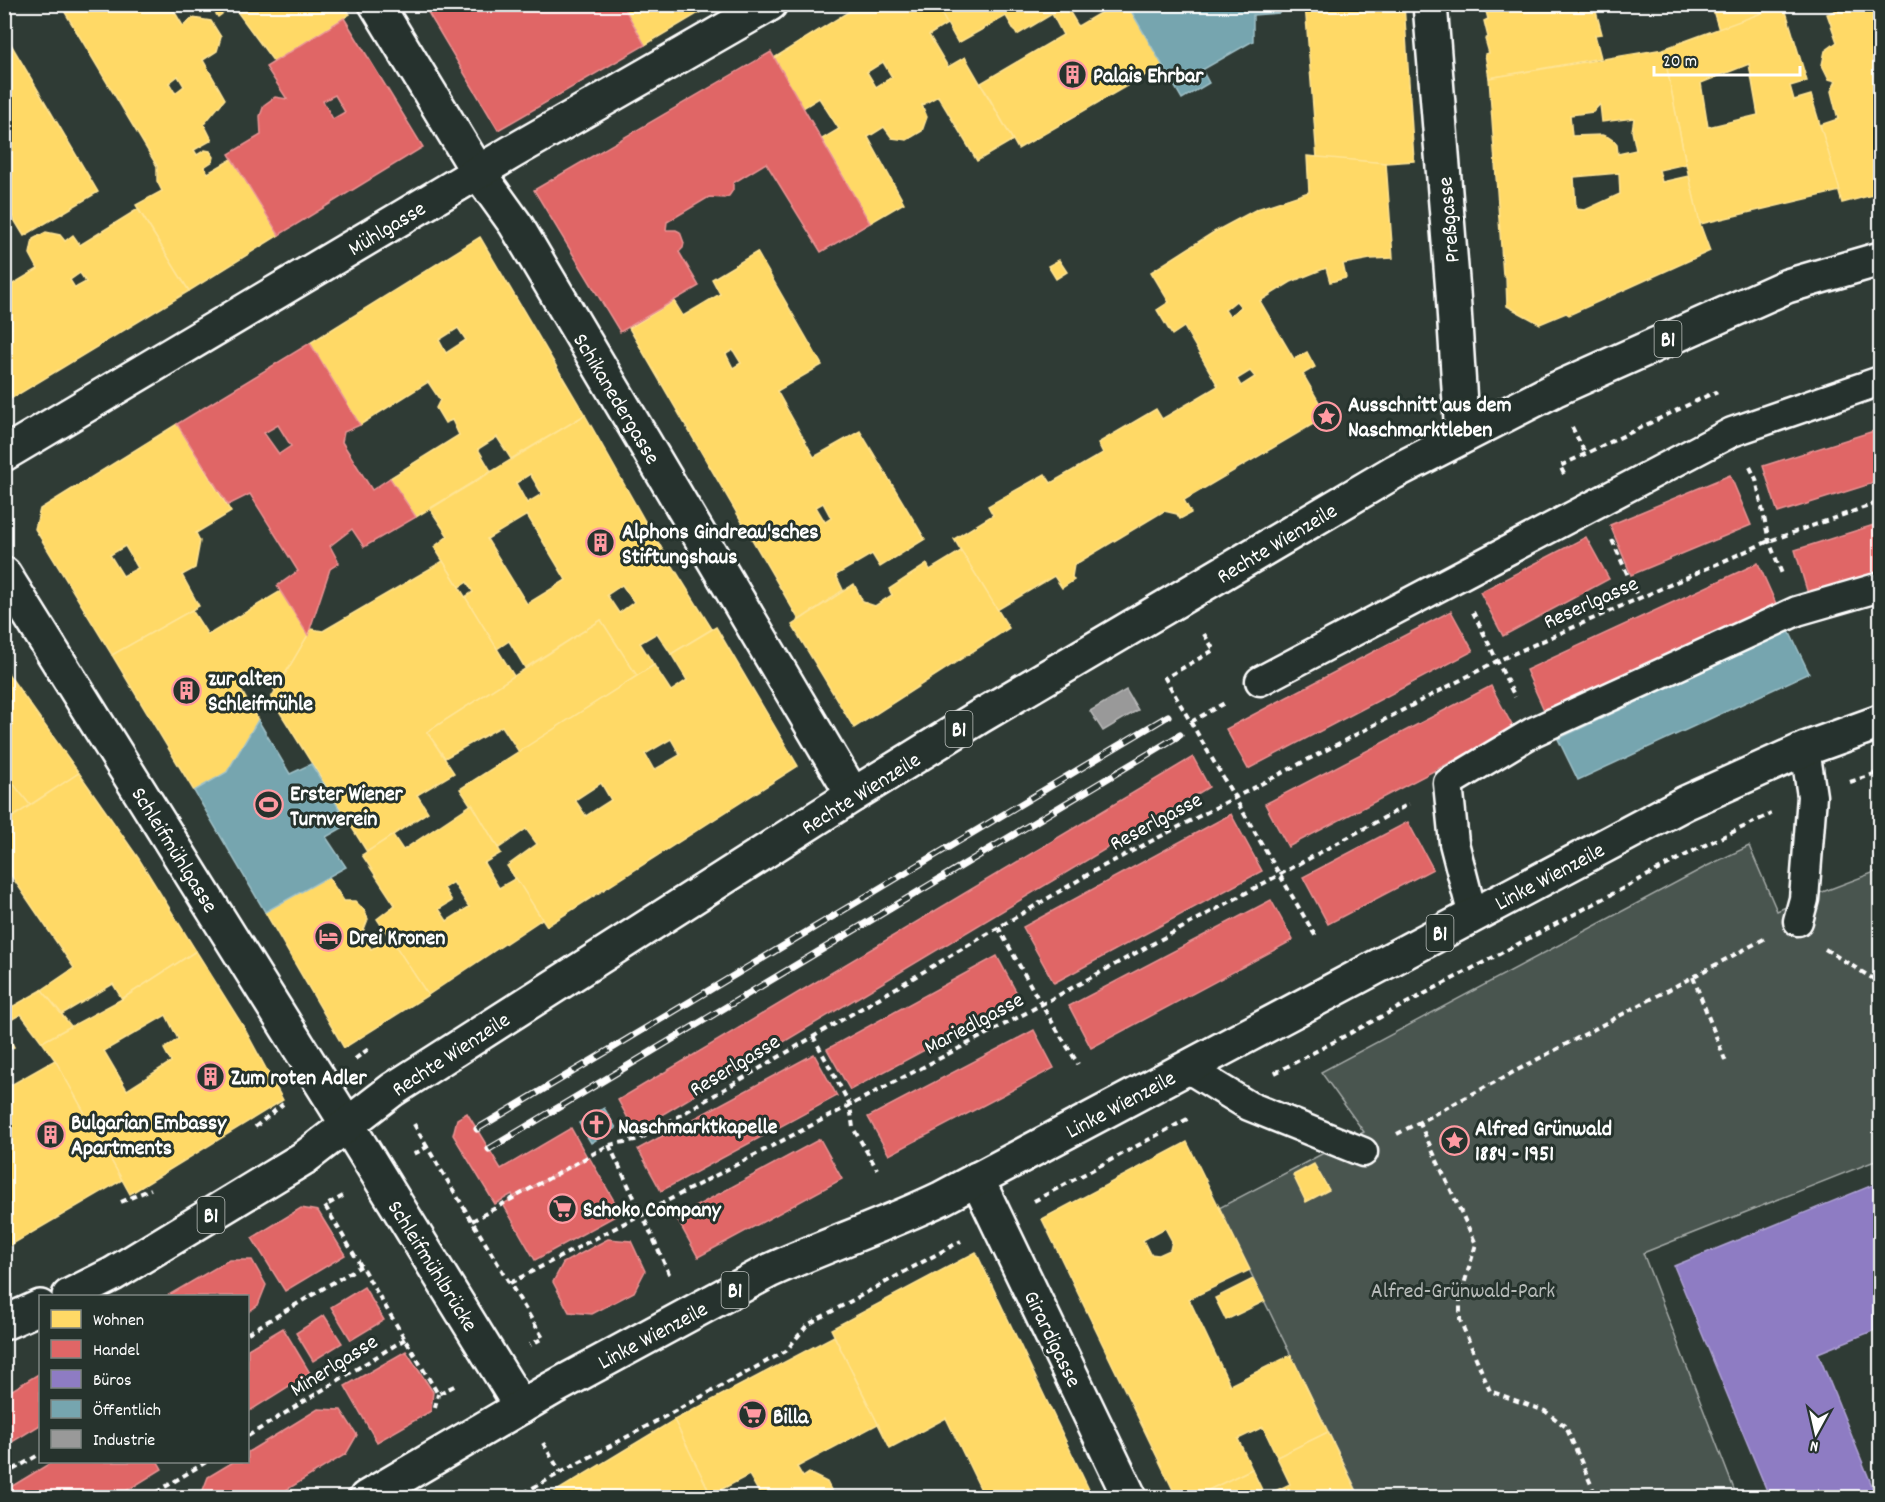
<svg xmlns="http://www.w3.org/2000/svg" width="1885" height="1502" font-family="Dekko,sans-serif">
<rect width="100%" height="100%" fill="#2f3b35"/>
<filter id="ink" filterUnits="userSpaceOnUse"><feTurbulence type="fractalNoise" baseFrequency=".0167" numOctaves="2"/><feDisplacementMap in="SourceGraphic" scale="12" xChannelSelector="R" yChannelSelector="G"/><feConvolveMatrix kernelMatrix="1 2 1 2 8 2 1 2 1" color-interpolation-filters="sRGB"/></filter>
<g filter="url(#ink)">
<path fill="#4a544f" stroke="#a4aaa7" stroke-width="1.5" d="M1749,846l28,65 27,-12 76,-29v289l-237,94 94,244h-377l-141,-289 145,-76 -43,-60 386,-206z"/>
<g fill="#ffd966" stroke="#ffe494" stroke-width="1.5" fill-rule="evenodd">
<path d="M60,4h110l13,22 10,-8 18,3 10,16 -4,14 -14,9 22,39 -21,25 8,16 -18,10 3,5 8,-5 5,1 4,6 -1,4 -9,6 4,6 24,-14 47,76 -90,56 -53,-86 26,-14 -5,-10v-15zM178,76l6,10 -9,7 -6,-10z"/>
<path d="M209,4h133l8,10 -76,48 -41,-56 -15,11z"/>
<path d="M622,4h92l-69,41z"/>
<path d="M861,4h75l11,20 -18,11 19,32 17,-10 48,83 -36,21 -39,-65 -16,9 5,12 -5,14 -15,9 -15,-2 -8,-11 -16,10 36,66 -34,20 -48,-84 17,-10 -20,-31 -16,10 -29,-50zM883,62l9,15 -16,10 -9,-15z"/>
<path d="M936,4h129l13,22 37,-22h12l36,61 -145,84 -37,-66 82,-48 -11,-21 -35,21 -11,-19 -48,27z"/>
<path d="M1305,4h99l10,157 -28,2 -69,-5z"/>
<path d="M1484,4h110l8,30 -7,1 6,23 -112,20 -4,-24 4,-1 -4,-14 3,-2 -4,-16 4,-2z"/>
<path d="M1711,4h74l-66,26z"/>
<path d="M1835,4h45v62l-3,2 3,8v117l-38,10 -22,-78 18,-6 -7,-28 5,-10 -7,-2 -7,-14 3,-14 12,-9 -10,-28 10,-4z"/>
<path d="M1784,5l23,76 -17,5 4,14 17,-5 29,96 -140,33 -14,-60 -23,-115zM1749,64l9,51 -50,12 -7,-44z"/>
<path d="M9,41l89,151 -74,44 -20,-33v-158z"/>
<path d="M1663,49l23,115 -27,6 3,12 27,-6 11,48 10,27 -141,64 -3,-2 -26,11 -33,-18 -1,-28 -3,-3 -14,-197zM1600,104l2,18 32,-4 -2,13 4,19 -18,4 -1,-9 -3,-4 -6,-4 -6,-2 -30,1 -2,-21 23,-3zM1619,173l1,21 -35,16 -9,-1 -2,-32z"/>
<path d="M1307,156l79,7 7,95 -23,1 -27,5 3,14 -16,4 -4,-14 -35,14 -31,19 34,58 13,-7 8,15 -12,7 24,42 -143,84 7,13 -11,6 -3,-5 -13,-3 -90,54 -2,12 2,3 -12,8 -8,-12 -57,34 -43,-71 39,-24 -5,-9 57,-32 6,9 52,-30 -5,-10 58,-34 6,10 56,-33 -34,-59 -12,8 -15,-25 12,-8 -18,-30 63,-40 43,-23 52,-17zM1236,301l5,6 -12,9 -4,-6zM1250,371l5,6 -14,9 -4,-7z"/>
<path d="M138,209l51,82 -185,112v-70l8,-5 -8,-11v-36l4,6 30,-18 -8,-15 3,-15 13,-7 14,3 5,6 8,-6 7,10zM80,273l6,9 -11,6 -5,-8z"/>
<path d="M480,237l105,178 -74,44 -14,-22 -19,12 13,22 -75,46 -26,-39 69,-43 -7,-15 -7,3 -9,-15 4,-8 -12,-18 -68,43 -50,-82zM458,328l8,12 -20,13 -7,-13z"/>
<path d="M757,252l65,113 -45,26 37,66 46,-26 65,108 -45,28 -8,-13 -36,21 7,15 -44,30 -170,-292 45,-27 9,15 37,-22 -8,-15zM733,350l8,13 -8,5 -7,-14zM823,503l8,15 -6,4 -9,-15z"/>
<path d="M1059,260l8,12 -11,7 -8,-13z"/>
<path d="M585,415l61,108 66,106 -41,25 -14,-21 -17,10 14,22 -17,11 -36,-56 -76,48 -16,-27 -12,8 -32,-52 8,-5 -6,-10 -8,5 -25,-40 14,-11 -18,-27zM530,474l12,20 -15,9 -11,-20zM527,515l39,65 -39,24 -40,-65zM622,585l12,17 -15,11 -12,-18z"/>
<path d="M177,424l54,88 -35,21 4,8 -5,27 -13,7 17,31 -87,49 -77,-126 5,-20zM125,546l13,22 -15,8 -13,-21z"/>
<path d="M961,551l48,77 -155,100 -62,-103 62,-41 9,18 12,4 17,-11 -3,-6 38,-25 3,6z"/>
<path d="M443,561l71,115 -87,56 27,41 -37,22 11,17 -61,40 -96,-154 40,-69 12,2z"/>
<path d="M281,591l27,44 -33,56 -10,-17 -25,14 18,32 -31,52 -33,19 -82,-136 80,-45 16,25z"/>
<path d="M601,620l36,56 -118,76 -17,-26 -57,32 -18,-26z"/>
<path d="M716,627l82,139 -251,160 -40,-60 30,-22 -11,-15 -27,19 -39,-59 194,-124 17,26 16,-11 -16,-26zM671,739l9,16 -26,15 -9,-16zM601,783l10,17 -25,16 -11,-16z"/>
<path d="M4,668l75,105 -49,32 -26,-33z"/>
<path d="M4,772l26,33 -26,18z"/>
<path d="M79,773l60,86 57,92 -74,48 -9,-15 -51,30 -20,-24 32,-22 -70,-103v-42z"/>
<path d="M472,804l29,49 -17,10 15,25 17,-10 26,41 -114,76 -51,-76 18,-14 -33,-50 31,-20 10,15zM453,882l16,25 -22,14 -8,-12 13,-8 -8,-13z"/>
<path d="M328,877l16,24h11l9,9 4,9 -5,13 8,17 20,-10 37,56 -84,53 -79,-136z"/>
<path d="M196,951l47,75 40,74 -153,94 -75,-134 -13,-18 80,-43zM166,1015l12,24 -14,10 7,13 -44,28 -23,-39z"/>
<path d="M42,990l29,36 -29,16 -21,-28 -17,10v-29l8,12z"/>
<path d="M4,1028l10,19 -10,6z"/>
<path d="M55,1060l67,120 -118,69v-160z"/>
<path d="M1187,1142l63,128 -61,29 41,86 61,-30 37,77 -51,25 -14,-30 -25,12 14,30 -60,29h-15l-135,-279zM1165,1228l7,13 -2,9 -11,5 -9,-1 -7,-14z"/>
<path d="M1314,1164l15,26 -23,12 -13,-27z"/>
<path d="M976,1252l117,246h-108l-39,-80 -56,30 -59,-119z"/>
<path d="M1253,1279l12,22 -39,19 -11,-22z"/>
<path d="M834,1336l44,88 -81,43 6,10 6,-4 18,9 8,16h-73l-13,-23 -38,20 -37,-75z"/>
<path d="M674,1420l37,75 -3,3h-163z"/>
<path d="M1328,1432l32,66h-168l60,-29 13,27 25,-12 -13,-27z"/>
</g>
<g fill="#e06666" stroke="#e99494" stroke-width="1.5" fill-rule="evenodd">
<path d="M423,4h103l8,3 4,-3h84l23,41 -147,85z"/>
<path d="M344,18l79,129 -144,88 -50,-81 32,-19 -1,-19 4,-11 11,-8 12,2 -21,-32zM335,95l10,17 -12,7 -10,-18z"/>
<path d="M771,52l99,171 -49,29 -55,-89 -33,20v7l-4,6 -5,2 -15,-1 -42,25 -1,8h10l4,2 4,11 -1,5 -4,4 20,34 -79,46 -86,-142z"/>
<path d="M310,343l50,82 -16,7 -2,10 30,48 18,-12 26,39 -52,30 -12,-18 -22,17 9,17 -9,6 -22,66 -31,-49 21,-15 -48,-77 -22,11 -51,-81zM278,425l13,21 -12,8 -15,-21z"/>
<path d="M1880,429v52l-102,32 -15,-47z"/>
<path d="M1730,475l21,50 -120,50 -21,-50z"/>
<path d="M1880,523v48l-72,23 -13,-44z"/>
<path d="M1586,537l23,42 -106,57 -23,-44z"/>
<path d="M1758,563l19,43 -232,106 -19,-42z"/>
<path d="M1451,611l22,40 -225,118 -22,-40z"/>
<path d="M1491,686l23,43 -226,118 -23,-43z"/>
<path d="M1193,757l16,30 -574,344 -17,-31z"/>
<path d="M1231,814l31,57 -208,112 -31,-56z"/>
<path d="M1408,822l25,47 -105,55 -25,-47z"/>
<path d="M1271,900l22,40 -202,108 -22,-42z"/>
<path d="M997,956l23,43 -170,91 -23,-41z"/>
<path d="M1034,1030l20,38 -165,87 -21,-38z"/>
<path d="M814,1054l23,42 -176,95 -23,-42z"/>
<path d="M467,1113l34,56 70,-41 16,29 -74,40 -1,-3 -17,10 -42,-69 4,-16z"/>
<path d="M820,1139l22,40 -144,78 -22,-40z"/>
<path d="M589,1157l32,56 -86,47 -32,-56z"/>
<path d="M301,1208l17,3 27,44 -60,36 -33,-53z"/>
<path d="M608,1239l23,2 14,30 -11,21 -42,22 -23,-2 -16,-30 10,-19z"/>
<path d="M229,1260h23l14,25 -8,20 -10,7v-16h-81z"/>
<path d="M364,1287l20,33 -33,20 -20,-33z"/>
<path d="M324,1315l18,28 -29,18 -17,-28z"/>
<path d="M283,1328l27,45 -62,39v-63z"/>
<path d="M406,1351l27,41 -2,19 -54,31 -32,-56z"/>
<path d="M40,1373v52l-36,22v-52z"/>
<path d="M318,1409l23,1 16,25 -11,19 -73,44h-73l8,-21 25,-15h15v-10z"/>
<path d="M52,1462h106l4,7 -47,29h-111v-7z"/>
</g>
<path fill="#8e7cc3" stroke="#b0a3d5" stroke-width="1.5" d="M1880,1182v146l-62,25 59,145h-107l-96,-232z"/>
<g fill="#76a5af" stroke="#9fc0c7" stroke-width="1.5">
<path d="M1127,4h53l3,5 8,-5h83l5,9 -26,2v26l-51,29 7,13 -27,16z"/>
<path d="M1789,631l20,42 -231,107 -20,-41z"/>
<path d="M258,720l32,54 21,-10 38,60 -23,13 20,30 -81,45 -71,-121 33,-19z"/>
<path d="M604,1108l12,20 -25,15 -12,-20z"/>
</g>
<path fill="#999" stroke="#b8b8b8" stroke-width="1.5" d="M1126,690l12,20 -35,21 -13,-20z"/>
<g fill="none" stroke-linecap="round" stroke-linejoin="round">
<defs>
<g id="lane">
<path d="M1260,681l472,-249 148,-51"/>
<path d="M1473,916l-19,-73 -6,-60 85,-51 264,-121 83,-24"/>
<path d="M1798,921l6,-22 8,-103 -7,-47"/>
<path d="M1187,1068l62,38 114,46"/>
</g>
<g id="street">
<path d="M376,4l102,168 38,53 337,570"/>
<path d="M1430,4l23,288 9,144"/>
<path d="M4,454l508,-302 258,-148"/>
<path d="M347,1124l174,283"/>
<path d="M977,1179l153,319"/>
</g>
<path id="secondary" d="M4,574l343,550"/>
<g id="primary">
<path d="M69,1296l44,-22 191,-116 88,-68 461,-295 126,-78 415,-245 160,-82 233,-104 93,-27"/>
<path d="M4,1323l36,-16"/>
<path d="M366,1498l187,-110 216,-117c57,-26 117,-46 173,-73l743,-395 120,-54 75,-27"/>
</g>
</defs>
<use href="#lane" stroke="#fff" stroke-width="33"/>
<use href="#street" stroke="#fff" stroke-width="38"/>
<use href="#secondary" stroke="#fff" stroke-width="38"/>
<use href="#primary" stroke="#fff" stroke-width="38"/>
<g stroke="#fff" stroke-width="4" stroke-dasharray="6 4.5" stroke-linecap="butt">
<path d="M1572,427l13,26"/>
<path d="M1750,467l6,12 13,62 13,33"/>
<path d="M1564,474l-4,-8 155,-74 1,3"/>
<path d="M1612,540l26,58"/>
<path d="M1473,612l42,85"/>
<path d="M1204,634l10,16 -49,28 151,259"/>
<path d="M1191,722l35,-20"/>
<path d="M1850,782l30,-10"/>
<path d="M998,927l43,77 37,60"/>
<path d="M1825,949l55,34"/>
<path d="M1693,977l34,88"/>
<path d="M813,1036l37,69 3,23 24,41"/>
<path d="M355,1059l12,-9 3,4"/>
<path d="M1275,1073l426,-226 70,-33"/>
<path d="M1419,1122l57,122 -16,54v22l30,71 55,20 21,16 31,71"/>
<path d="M414,1124l13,23"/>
<path d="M255,1127l28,-23"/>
<path d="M1397,1134l367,-195"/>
<path d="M609,1145l33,69 29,64"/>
<path d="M414,1154l13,-7 116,191 -13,7"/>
<path d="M343,1196l-18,10 113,188 20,-10"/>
<path d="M1034,1201l157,-84"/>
<path d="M121,1202l30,-13"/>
<path d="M472,1221l137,-76 31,-6 454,-268 403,-210 272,-120 111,-39"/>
<path d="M510,1283l503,-263 396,-216"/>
<path d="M248,1333l113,-67"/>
<path d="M435,1408l3,-14"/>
<path d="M248,1436l157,-97"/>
<path d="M543,1443l18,30"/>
<path d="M4,1475l36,-21"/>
<path d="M147,1498l59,-36"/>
<path d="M514,1498l272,-147 21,-26 154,-84"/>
</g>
<use href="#lane" stroke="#26332d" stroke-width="28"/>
<use href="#street" stroke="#26332d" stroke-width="33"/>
<use href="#secondary" stroke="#26332d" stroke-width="33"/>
<use href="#primary" stroke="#26332d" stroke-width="33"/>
<defs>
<g id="rail">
<path d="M477,1129l691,-413"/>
<path d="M489,1149l691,-414"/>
</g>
</defs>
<use href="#rail" stroke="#fff" stroke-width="7"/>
<use href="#rail" stroke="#26332d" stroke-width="4.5" stroke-dasharray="14" stroke-linecap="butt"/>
</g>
</g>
<defs>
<symbol id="building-ring" viewBox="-11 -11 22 22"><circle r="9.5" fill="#26332d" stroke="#ff9aa2" stroke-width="1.5"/><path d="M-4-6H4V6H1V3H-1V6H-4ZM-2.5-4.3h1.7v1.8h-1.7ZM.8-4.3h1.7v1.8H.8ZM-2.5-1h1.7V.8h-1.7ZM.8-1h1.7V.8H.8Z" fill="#ff9aa2"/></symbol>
<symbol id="sight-ring" viewBox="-11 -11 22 22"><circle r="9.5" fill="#26332d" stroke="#ff9aa2" stroke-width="1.5"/><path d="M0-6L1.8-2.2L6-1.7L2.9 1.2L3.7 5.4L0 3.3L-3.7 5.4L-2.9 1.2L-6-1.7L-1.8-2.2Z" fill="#ff9aa2"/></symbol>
<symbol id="stadium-ring" viewBox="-11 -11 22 22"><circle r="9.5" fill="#26332d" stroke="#ff9aa2" stroke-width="1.5"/><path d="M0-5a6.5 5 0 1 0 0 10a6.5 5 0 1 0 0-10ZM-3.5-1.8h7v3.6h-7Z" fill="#ff9aa2"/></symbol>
<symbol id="hotel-ring" viewBox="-11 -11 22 22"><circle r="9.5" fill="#26332d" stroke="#ff9aa2" stroke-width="1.5"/><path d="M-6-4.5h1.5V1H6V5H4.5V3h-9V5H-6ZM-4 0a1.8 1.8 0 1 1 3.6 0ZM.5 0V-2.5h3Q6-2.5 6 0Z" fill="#ff9aa2"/></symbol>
<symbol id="church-ring" viewBox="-11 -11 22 22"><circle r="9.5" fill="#26332d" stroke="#ff9aa2" stroke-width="1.5"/><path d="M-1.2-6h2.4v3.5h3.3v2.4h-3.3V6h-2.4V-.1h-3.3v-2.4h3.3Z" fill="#ff9aa2"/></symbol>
<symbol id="supermarket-ring" viewBox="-11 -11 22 22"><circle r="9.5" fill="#26332d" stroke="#ff9aa2" stroke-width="1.5"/><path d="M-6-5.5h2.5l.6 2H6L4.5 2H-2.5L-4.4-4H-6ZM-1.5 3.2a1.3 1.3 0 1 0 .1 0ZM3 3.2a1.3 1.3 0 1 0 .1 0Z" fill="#ff9aa2"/></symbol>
</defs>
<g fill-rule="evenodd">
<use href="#building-ring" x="1056" y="58" width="33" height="33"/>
<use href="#sight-ring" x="1310" y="400" width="33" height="33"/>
<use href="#building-ring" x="584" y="526" width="33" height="33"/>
<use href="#building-ring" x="170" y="674" width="33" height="33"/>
<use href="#stadium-ring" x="252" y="788" width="33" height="33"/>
<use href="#hotel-ring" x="312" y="920" width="33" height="33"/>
<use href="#building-ring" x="194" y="1060" width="33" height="33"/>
<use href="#church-ring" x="580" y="1108" width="33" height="33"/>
<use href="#building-ring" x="34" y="1118" width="33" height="33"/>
<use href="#sight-ring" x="1438" y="1124" width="33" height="33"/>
<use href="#supermarket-ring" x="546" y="1192" width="33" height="33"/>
<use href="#supermarket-ring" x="736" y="1398" width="33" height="33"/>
</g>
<g text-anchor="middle" stroke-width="6" stroke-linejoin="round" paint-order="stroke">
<g fill="#26332d" stroke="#bec2c0" stroke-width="1.5">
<rect x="1654.5" y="321" width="27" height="36" rx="4.5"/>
<rect x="945.5" y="711" width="27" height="36" rx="4.5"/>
<rect x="1426.5" y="915" width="27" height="36" rx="4.5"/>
<rect x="197.5" y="1197" width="27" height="36" rx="4.5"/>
<rect x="721.5" y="1272" width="27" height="36" rx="4.5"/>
</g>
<g font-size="21" font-weight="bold" fill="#fff">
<text x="1668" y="346">B1</text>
<text x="959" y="736">B1</text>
<text x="1440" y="940">B1</text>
<text x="211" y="1222">B1</text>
<text x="735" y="1297">B1</text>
</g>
<g font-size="22" font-weight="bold" fill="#fff" stroke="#26332d" text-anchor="start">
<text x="1093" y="82">Palais Ehrbar</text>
<text x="1348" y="411">Ausschnitt aus dem<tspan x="1348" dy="25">Naschmarktleben</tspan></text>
<text x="622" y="538">Alphons Gindreau'sches<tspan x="622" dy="25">Stiftungshaus</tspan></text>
<text x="208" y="685">zur alten<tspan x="208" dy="25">Schleifmühle</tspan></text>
<text x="290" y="800">Erster Wiener<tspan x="290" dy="25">Turnverein</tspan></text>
<text x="349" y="944">Drei Kronen</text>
<text x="231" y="1084">Zum roten Adler</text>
<text x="71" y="1129">Bulgarian Embassy<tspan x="71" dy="25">Apartments</tspan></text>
<text x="618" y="1133">Naschmarktkapelle</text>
<text x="1475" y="1135">Alfred Grünwald<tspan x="1475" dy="25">1884 - 1951</tspan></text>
<text x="583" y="1216">Schoko Company</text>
<text x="773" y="1423">Billa</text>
</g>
<g font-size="22" fill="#fff" stroke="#26332d">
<text transform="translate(1447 220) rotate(-95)" y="8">Preßgasse</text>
<text transform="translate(386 227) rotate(-31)" y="8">Mühlgasse</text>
<text transform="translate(618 398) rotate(59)" y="8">Schikanedergasse</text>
<text transform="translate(1276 542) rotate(-31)" y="8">Rechte Wienzeile</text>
<text transform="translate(1590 601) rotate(-24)" y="8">Reserlgasse</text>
<text transform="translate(860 792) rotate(-32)" y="8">Rechte Wienzeile</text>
<text transform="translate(1155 820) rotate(-28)" y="8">Reserlgasse</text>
<text transform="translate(176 849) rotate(58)" y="8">Schleifmühlgasse</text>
<text transform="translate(1549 875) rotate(-28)" y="8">Linke Wienzeile</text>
<text transform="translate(973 1022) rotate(-28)" y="8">Mariedlgasse</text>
<text transform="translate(450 1053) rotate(-33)" y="8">Rechte Wienzeile</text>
<text transform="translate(734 1064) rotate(-31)" y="8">Reserlgasse</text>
<text transform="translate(1120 1103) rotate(-28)" y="8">Linke Wienzeile</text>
<text transform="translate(434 1265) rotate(58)" y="8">Schleifmühlbrücke</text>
<text transform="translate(652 1334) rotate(-28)" y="8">Linke Wienzeile</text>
<text transform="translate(1054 1338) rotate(64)" y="8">Girardigasse</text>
<text transform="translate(333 1364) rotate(-32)" y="8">Minerlgasse</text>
</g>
<g font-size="22" fill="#b7bbb9" stroke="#26332d">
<text x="1463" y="1297">Alfred-Grünwald-Park</text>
</g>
</g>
<rect width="1885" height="1502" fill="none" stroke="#26332d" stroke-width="24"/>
<rect x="12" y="12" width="1861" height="1478" fill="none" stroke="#fff" stroke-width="2" filter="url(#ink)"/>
<rect x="39" y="1295" width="210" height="168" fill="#26332d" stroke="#7d8581" stroke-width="1.5"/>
<rect x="51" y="1310" width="30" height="18" fill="#ffd966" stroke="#7d8581" stroke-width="1.5"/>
<text x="93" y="1325" font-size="18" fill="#ffffff">Wohnen</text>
<rect x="51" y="1340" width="30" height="18" fill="#e06666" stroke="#7d8581" stroke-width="1.5"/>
<text x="93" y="1355" font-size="18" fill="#ffffff">Handel</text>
<rect x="51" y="1370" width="30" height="18" fill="#8e7cc3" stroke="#7d8581" stroke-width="1.5"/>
<text x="93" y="1385" font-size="18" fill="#ffffff">Büros</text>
<rect x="51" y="1400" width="30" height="18" fill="#76a5af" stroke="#7d8581" stroke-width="1.5"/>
<text x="93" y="1415" font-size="18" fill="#ffffff">Öffentlich</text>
<rect x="51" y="1430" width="30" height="18" fill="#999999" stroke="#7d8581" stroke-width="1.5"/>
<text x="93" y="1445" font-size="18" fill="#ffffff">Industrie</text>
<g transform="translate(1816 1433) rotate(188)" stroke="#26332d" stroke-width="4.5" paint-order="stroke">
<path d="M0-4.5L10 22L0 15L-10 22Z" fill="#ffffff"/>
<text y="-9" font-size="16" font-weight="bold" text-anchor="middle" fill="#ffffff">N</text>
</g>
<path d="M1654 66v9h146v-9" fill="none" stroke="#ffffff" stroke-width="3"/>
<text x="1663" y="66" font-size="18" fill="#ffffff" stroke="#26332d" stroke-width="4.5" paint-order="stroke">20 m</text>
</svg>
